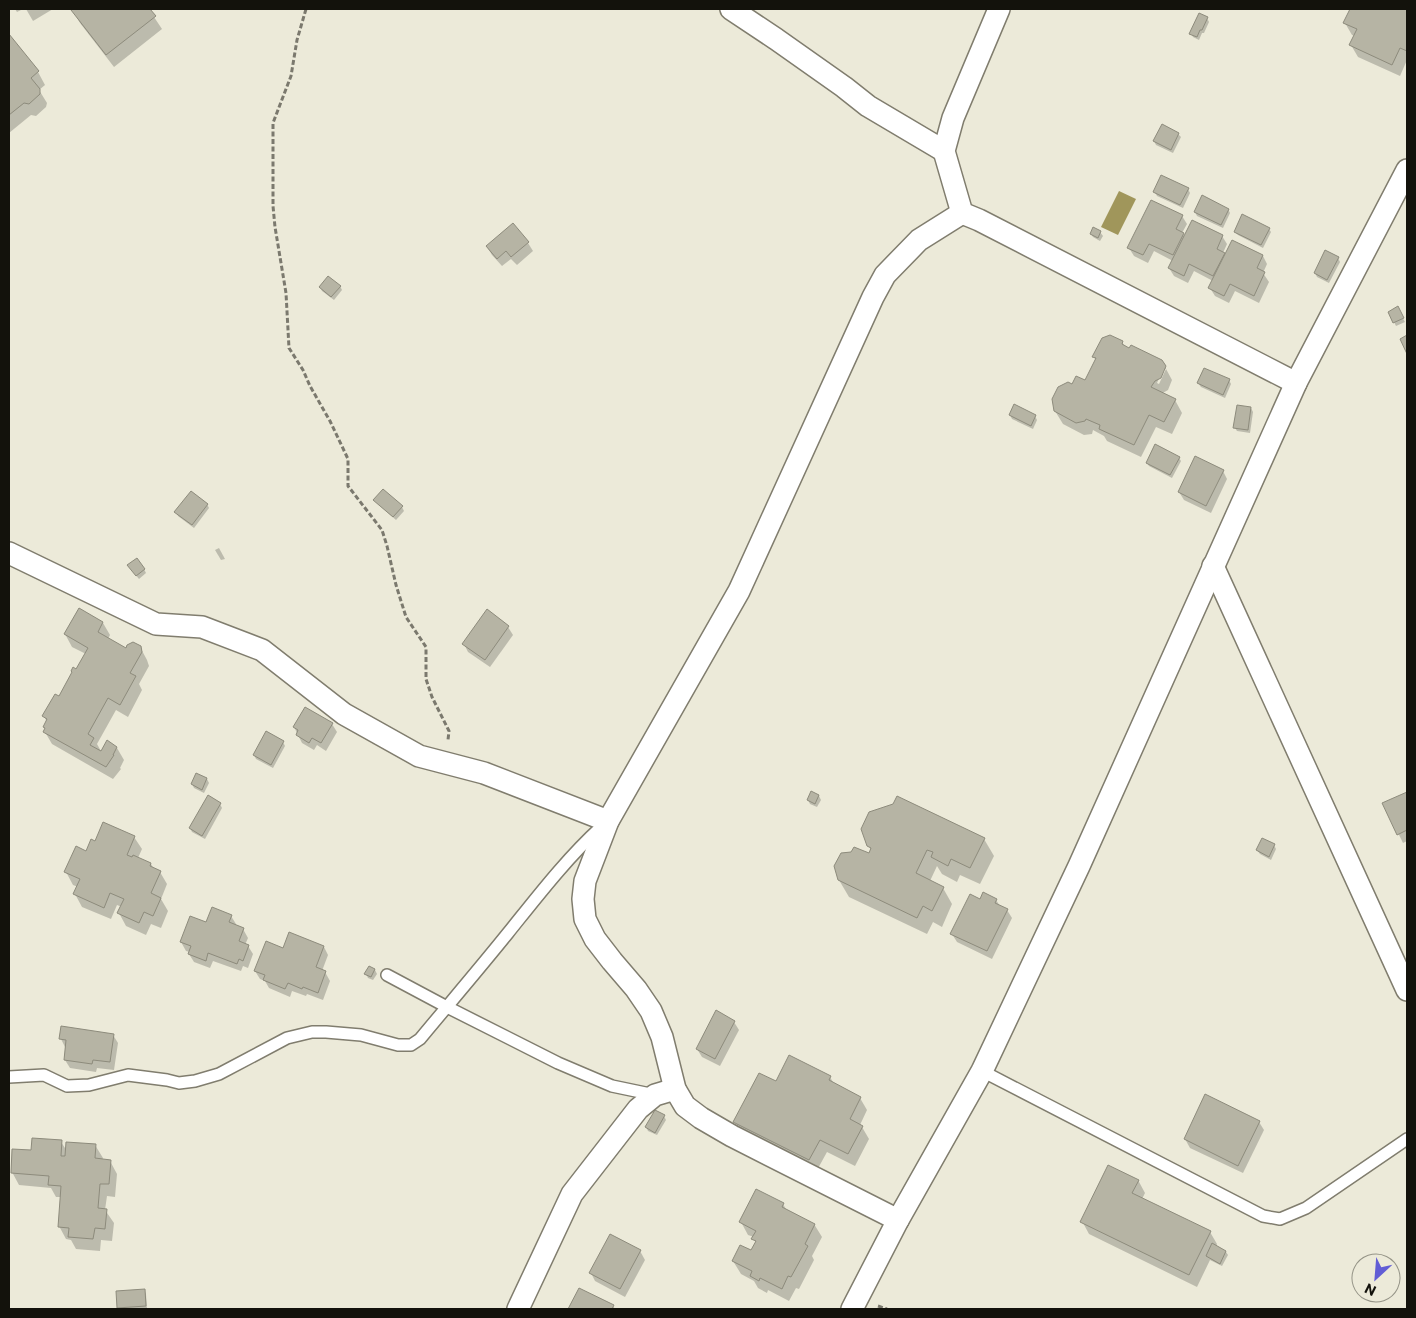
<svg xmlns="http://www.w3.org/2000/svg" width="1416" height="1318" font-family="Commissioner,sans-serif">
<rect width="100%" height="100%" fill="#ecead9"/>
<path fill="#a0965b" d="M1119,191l17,8 -18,36 -17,-8z"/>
<g fill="#0003" fill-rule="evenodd">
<path d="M15,9h8l-6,3z"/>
<path d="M26,9h27l-20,12z"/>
<path d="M75,9h79l-4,2 12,18 -48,38 -34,-44 -7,-13z"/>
<path d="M1351,9h21l5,2 1,-2h29v51l-7,16 -42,-19 -7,-12 4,-9 -3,-1 -7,-12z"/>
<path d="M1207,18l2,4 -5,11h-2l-3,7 -6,-3 -2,-4z"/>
<path d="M9,36l29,36 7,13 -6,5 8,13 -1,4 -10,9 -5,-1 -22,18z"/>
<path d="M1178,134l3,3 -8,16 -17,-8 -2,-4z"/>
<path d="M1188,189l2,4 -7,15 -26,-12 -2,-4z"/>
<path d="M1228,209l2,4 -7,15 -26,-12 -2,-4z"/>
<path d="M1182,216l5,8 -5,9 3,4 37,-1 5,8 -4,9 3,2 37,1 4,8 -4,9 6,9 -10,21 -24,-12 -6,12 -14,-7 -5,-8 3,-7 -19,-10 -6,12 -14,-7 -5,-8 4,-7 -19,-10 -6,12 -14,-7 -5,-8z"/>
<path d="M513,225l15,18 5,8 -16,14 -6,-6 -9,7 -10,-11 -5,-8z"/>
<path d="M1269,229l2,3 -8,16 -25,-13 -3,-3z"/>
<path d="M1100,232l3,4 -3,5 -7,-4 -2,-3z"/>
<path d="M1338,258l2,4 -11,21 -12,-6 -2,-4z"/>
<path d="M340,286l2,4 -8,10 -12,-9 -2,-4z"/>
<path d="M1397,308l8,14 -9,4 -7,-14z"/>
<path d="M1122,342l3,5 40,20 7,13 -4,10 -7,4 14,6 7,13 -10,21 -16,-7 -15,30 -34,-16 -3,-5 -11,-6 -1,4 -8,1 -21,-11 -8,-13 18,-25 12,-5 11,-20 -2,-4zM1163,369h3l-7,15 -2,-1z"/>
<path d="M1229,380l2,4 -6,14 -24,-11 -3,-4z"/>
<path d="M1251,408l2,4 -3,21 -13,-2 -2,-3z"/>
<path d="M1010,415l25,1 2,4 -4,9 -21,-10z"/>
<path d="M1179,458l2,3 -9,17 -23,-12 -2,-3z"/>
<path d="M1223,471l4,8 -16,34 -27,-13 -5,-8z"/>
<path d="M383,490l19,17 2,4 -8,9 -19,-17 -2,-3z"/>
<path d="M207,504l2,4 -15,20 -16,-12 -2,-4z"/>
<path d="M219,548l6,11 -4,1 -6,-10z"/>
<path d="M131,569h13l2,4 -7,6z"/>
<path d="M103,623l7,12 -2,4 18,10 14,-2 7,13 2,6 -10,18 3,6 -14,27 -12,-7 -19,34 5,9 15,-5 7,12 -4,8 1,1 -8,10 -61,-35 -7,-12 1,-2 -2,-3 3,-5 -3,-6 15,-18 27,-44 -14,-7 -7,-13z"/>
<path d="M508,627l5,8 -23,32 -22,-15 -4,-8z"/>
<path d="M332,724l5,8 -11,19 -9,-6 -3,5 -12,-7 -8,-16z"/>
<path d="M283,742l2,4 -12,22 -17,-9 -2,-4z"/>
<path d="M197,775l10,4 2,4 -5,10 -10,-5 -2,-4z"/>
<path d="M812,793l7,3 2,4 -4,7 -7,-3 -2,-4z"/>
<path d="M1407,793v48l-4,2 -19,-39z"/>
<path d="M220,804l2,4 -17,31 -13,-7 -2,-4z"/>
<path d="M134,837l8,12 -4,9 13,6 3,5 6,3 7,12 -6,15 7,12 -7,17 -10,-4 -5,11 -20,-9 -7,-13 3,-6 -5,-2 -6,14 -29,-12 -7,-13 3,-7 -5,-2 -7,-13 21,-19 8,-10z"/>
<path d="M984,839l10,17 -14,28 -20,-9 -3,7 -15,-8 -5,-8 -7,15 13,7 9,16 -10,23 -9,-5 -6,12 -78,-37 -10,-17 30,-25 2,-5 -2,-4z"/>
<path d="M1274,845l2,4 -5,11 -11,-6 -3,-4z"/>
<path d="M996,900l4,6 7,4 5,8 -20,41 -35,-17 -5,-8 28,-33z"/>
<path d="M231,916l5,8 -1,2 8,3 5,9 -3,7 3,1 5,8 -5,14 -5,-2 -2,5 -28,-10 -3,7 -16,-6 -5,-8 1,-2 -4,-1 -5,-9 26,-18z"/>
<path d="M324,947l4,8 -6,16 3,1 5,9 -7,19 -16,-6 -1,2 -14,-5 -2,6 -21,-9 -4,-7 -5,-2 -5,-8 29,-22z"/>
<path d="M369,967l6,3 2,4 -4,6 -5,-2 -2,-4z"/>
<path d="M734,1022l5,8 -19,36 -18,-9 -5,-8z"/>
<path d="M113,1035l5,8 -4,27 -17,-2 -1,4 -26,-4 -5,-8v-13l-4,-8z"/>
<path d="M830,1077l4,7 26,14 7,12 -7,15 2,2 7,12 -14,27 -28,-14 -11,20 -74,-38 -7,-12z"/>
<path d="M664,1116l2,4 -9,15 -9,-4 -2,-4z"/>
<path d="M1259,1122l5,8 -21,43 -53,-25 -5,-9z"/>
<path d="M61,1142l6,9 28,-6 8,13 -1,2 8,1 7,13 -2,23 -8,-1 -2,14 9,13 -2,18 -11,-1 -1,11 -24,-2 -5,-9 -5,-1 -7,-13 2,-29h-5l-5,-9 -32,-3 -7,-13 20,-20z"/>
<path d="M1138,1180l7,13 -3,6 68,33 7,12 -1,3 10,5 2,3 -6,11 -12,-6 -13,27 -108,-53 -7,-13z"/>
<path d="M783,1204l4,7 27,13 8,13 -10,19 2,4 -15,29 -3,-1 -7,13 -21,-11 -1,3 -9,-5 -4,-7 -13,-7 -8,-13 19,-9 4,-9 -2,-6 -6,-2 -7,-13z"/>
<path d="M610,1235l30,16 5,9 -20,37 -30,-16 -4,-8z"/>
<path d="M580,1289l33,17 2,3h-45z"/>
<path d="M144,1290l2,4 1,15h-28l-1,-1z"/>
</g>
<g fill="#b6b4a4" stroke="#8d8b7c">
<path d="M73,9h77l6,7 -50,39 -35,-45z"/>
<path d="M1350,9h57v42l-7,-3 -8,17 -43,-20 8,-16 -14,-6z"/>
<path d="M1199,13l9,4 -6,13h-2l-3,7 -8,-3z"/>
<path d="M9,34l30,37 -8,7 9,11v5l-11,10 -5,-1 -15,12z"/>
<path d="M1162,124l17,9 -8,17 -18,-9z"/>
<path d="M1161,175l28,13 -9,17 -27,-13z"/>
<path d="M1202,195l27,14 -8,16 -27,-13z"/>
<path d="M1151,200l32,15 -7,14 8,4 -11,22 -24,-11 -6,11 -16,-7z"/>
<path d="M1242,214l28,14 -9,17 -27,-13z"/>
<path d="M1192,220l31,15 -6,14 8,4 -12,23 -24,-12 -5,12 -16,-8z"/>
<path d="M513,223l16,19 -18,15 -5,-6 -9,8 -11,-13z"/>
<path d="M1093,227l8,4 -3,7 -8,-4z"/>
<path d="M1232,240l31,15 -6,13 8,4 -11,24 -24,-12 -6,12 -16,-8z"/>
<path d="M1325,250l14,7 -12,23 -13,-7z"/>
<path d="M328,276l13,10 -10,11 -12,-10z"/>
<path d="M1398,306l6,12 -11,5 -5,-11z"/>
<path d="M1110,335l13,6 -1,3 7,4 2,-3 31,15 4,6 -5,12 -6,3 -4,6 25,12 -12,23 -15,-7 -15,30 -35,-16 1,-4 -14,-6 -1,2 -9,2 -22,-12 -2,-12 6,-12 10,-5 4,2 4,-8 9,4 11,-22 -4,-1 10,-19z"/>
<path d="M1407,335v19l-7,-15z"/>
<path d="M1204,368l26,11 -7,16 -26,-12z"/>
<path d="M1014,404l22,11 -5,11 -22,-11z"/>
<path d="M1237,405l14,2 -3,23 -15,-2z"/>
<path d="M1155,444l25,13 -10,18 -24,-12z"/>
<path d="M1195,456l29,14 -18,36 -28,-14z"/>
<path d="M383,489l20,17 -10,11 -20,-17z"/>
<path d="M191,491l17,13 -16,21 -18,-13z"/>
<path d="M137,558l8,11 -9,7 -9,-11z"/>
<path d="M79,608l24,14 -5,10 28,16 1,-3 6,-3 8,4 1,6 -12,21 6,3 -16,29 -12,-7 -20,36 6,4 -4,7 11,6 6,-11 10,7 -4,8h1l-8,12 -63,-35 2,-4 -2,-1 4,-8 -5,-3 13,-22 4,2 13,-24 -1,-1 2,-4 3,2 12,-21 -24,-14z"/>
<path d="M487,609l22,17 -24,34 -23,-16z"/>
<path d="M305,707l28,16 -12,20 -9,-5 -3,5 -13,-8 2,-5 -5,-3z"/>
<path d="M266,731l18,10 -13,24 -18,-10z"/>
<path d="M196,773l11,5 -5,12 -11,-6z"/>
<path d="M811,791l8,4 -4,9 -8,-4z"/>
<path d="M1407,792v38l-10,5 -15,-32z"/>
<path d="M208,795l13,8 -19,33 -13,-8z"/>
<path d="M897,796l88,42 -15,30 -19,-9 -3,7 -17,-9 2,-5 -6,-2 -11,23 28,14 -12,24 -9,-5 -6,12 -79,-38 -4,-14 7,-13 10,-1 3,-5 15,6 2,-5 -4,-2 -6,-17 8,-17 24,-8z"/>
<path d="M103,822l32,14 -8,19 5,2 1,-2 18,8 -1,3 11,5 -10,22 10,5 -8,18 -9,-4 -5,11 -22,-10 7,-14 -14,-6 -6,15 -31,-14 7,-15 -16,-7 12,-26 10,5 5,-12 4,2z"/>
<path d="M1262,838l13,6 -6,13 -13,-7z"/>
<path d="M983,892l14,7 -2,4 13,6 -21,42 -37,-17 20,-40 10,5z"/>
<path d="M212,907l20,8 -3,7 15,6 -5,13 10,4 -6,16 -4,-2 -2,5 -29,-11 -2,8 -18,-7 3,-8 -11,-4 10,-26 16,6z"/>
<path d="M289,932l35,14 -8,21 10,4 -8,22 -15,-6 -1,2 -14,-6 -3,6 -22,-9 2,-5 -11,-4 12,-30 17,7z"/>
<path d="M369,966l6,3 -4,8 -7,-3z"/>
<path d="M716,1010l19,11 -20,38 -19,-10z"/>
<path d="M61,1026l53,8 -4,28 -17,-2 -1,4 -28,-4 2,-20 -7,-1z"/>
<path d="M789,1055l42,21 -2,4 32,17 -11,22 13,7 -15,28 -28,-14 -11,20 -76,-38 26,-49 17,8z"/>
<path d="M1205,1094l55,27 -22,45 -54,-27z"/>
<path d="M655,1110l10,5 -10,18 -10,-6z"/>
<path d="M32,1138l30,2 -1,16h4l1,-14 30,2 -1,14 16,2 -2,24h-9l-2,24 9,1 -2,20 -10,-1 -2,11 -25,-2 1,-9 -11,-1 3,-41 -13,-1 1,-9 -38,-3 1,-24 19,1z"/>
<path d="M1108,1165l31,15 -7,13 79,38 -22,44 -109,-53z"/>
<path d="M756,1189l28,14 -2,4 33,17 -10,20 3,2 -17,31 -3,-1 -6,13 -22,-11 -1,3 -9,-5 2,-5 -20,-10 8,-16 11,5 5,-9 -5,-2 5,-8 -17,-9z"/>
<path d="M610,1234l31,16 -21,39 -31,-16z"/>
<path d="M1212,1243l14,8 -6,13 -14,-8z"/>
<path d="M579,1288l35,17 -2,4h-44z"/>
<path d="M145,1289l1,17 -29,2 -1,-17z"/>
</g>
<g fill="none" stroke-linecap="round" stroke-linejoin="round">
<defs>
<g id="lane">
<path d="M387,975l60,32 111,56 54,23 43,9"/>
<path d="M982,1071l281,145 17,3 26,-11 101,-69"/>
<path d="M9,1077l35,-2 23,11 22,-1 39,-10 39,5 12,3 16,-2 24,-7 68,-36 25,-6h14l35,3 37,10h13l9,-6c29,-35 59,-70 88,-106 29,-36 58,-74 93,-106"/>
</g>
<g id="street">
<path d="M731,9l45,30 68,48 24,19 76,45"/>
<path d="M999,9l-46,109 -9,33 18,62 17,7 317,163"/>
<path d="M9,553l147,71 46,3 60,23 82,64 75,42 65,17 124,48"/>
<path d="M1213,566l194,424"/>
<path d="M898,1220l-166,-84 -31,-18 -16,-12 -10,-17 -13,-52 -11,-26 -15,-22 -24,-28 -17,-22 -10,-20 -2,-20 2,-18 23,-60 131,-230 134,-294 12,-22 34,-35 43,-27"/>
<path d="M518,1309l54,-115 66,-85 17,-14 20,-6"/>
<path d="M852,1309l46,-89 84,-149 97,-205 217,-483 111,-213"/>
</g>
</defs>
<use href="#lane" stroke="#807d6e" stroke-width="14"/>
<use href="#street" stroke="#807d6e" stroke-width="24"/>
<g stroke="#7b796e" stroke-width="3" stroke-dasharray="5 2.5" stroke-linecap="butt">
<path d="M306,9l-9,31 -6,36 -18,47v83l2,21 11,66 3,55 14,22 7,16 20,35 18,38v27l34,44 5,16 9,39 10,32 20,30v32l6,18 17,34 -1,9"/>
<path d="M878,1306l9,3"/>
</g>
<use href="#lane" stroke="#fff" stroke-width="11"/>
<use href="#street" stroke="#fff" stroke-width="21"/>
</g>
<rect width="1416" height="1318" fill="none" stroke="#13120c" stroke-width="20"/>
<g transform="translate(1376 1278) rotate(206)"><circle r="24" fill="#ecead9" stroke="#959487"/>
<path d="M0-4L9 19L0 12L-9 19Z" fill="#615dd5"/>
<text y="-8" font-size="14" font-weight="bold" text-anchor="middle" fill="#13120c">N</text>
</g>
</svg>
